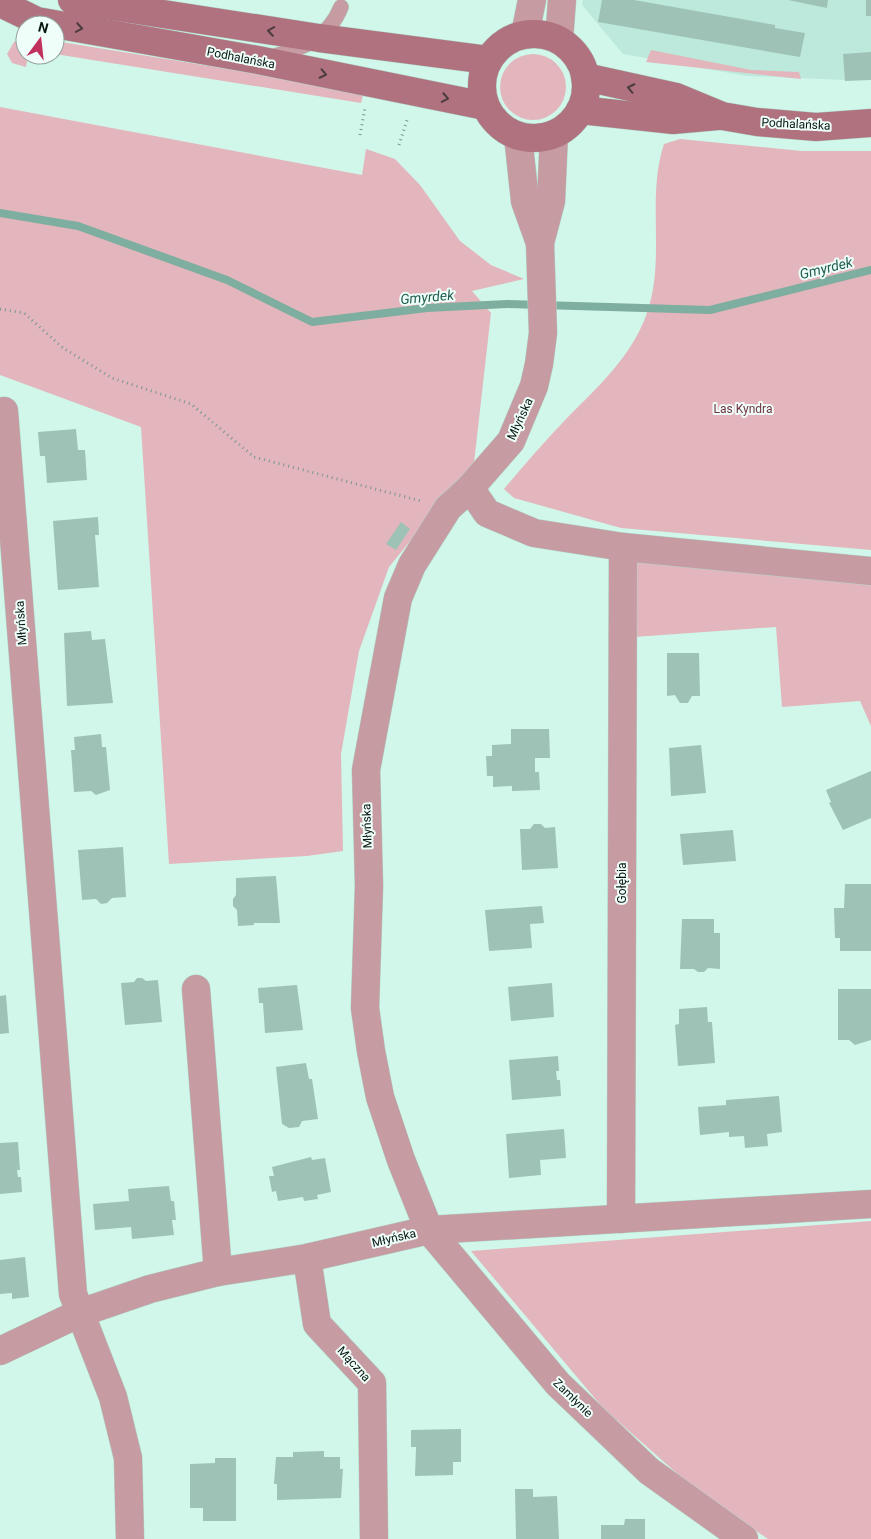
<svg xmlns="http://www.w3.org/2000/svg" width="871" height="1539" font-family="Roboto,sans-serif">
<rect width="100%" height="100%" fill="#d1f7ea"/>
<path fill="#bce9db" d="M583,0h288v78l-27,2 -97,-4 -124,-22 -41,-49z"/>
<g fill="#e3b6bd">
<path d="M25,37v18h3l-2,12 -14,-4 -5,-9 7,-12z"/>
<path d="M55,41l309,50 -3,12 -306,-49z"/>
<path d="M651,50l100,20 48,2 2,7 -155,-17z"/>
<circle cx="533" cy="87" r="33"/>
<path d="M0,107l362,68 4,-26 29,10 25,26 40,56 31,24 33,14 -52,12 19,22 -17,150 -85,104 -30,84 -18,103 2,97 -36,5 -138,8 -28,-437 -141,-52z"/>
<path d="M680,139l122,12h69v399l-250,-22 -107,-30 -10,-9c20,-24 41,-48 63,-71 31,-31 65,-62 80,-105 19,-55 -1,-115 17,-169z"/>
<path d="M638,562l233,22v142l-11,-25 -78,6 -6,-80 -142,10 -3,-61z"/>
<path d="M871,1221v318h-103l-70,-47 -95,-84 -132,-157z"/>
</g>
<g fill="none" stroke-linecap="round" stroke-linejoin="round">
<path stroke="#7eae9f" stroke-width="8" d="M0,213l78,13 149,54 85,42 115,-14 80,-4 203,6 161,-40"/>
</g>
<g fill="#9ec2b6">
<path d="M602,0h32l141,25v3l30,5 -5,24 -202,-35z"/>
<path d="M788,0h40l-1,8z"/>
<rect x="866" y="0" width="5" height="16"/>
<path d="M871,52v28l-26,1 -2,-27z"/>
<path d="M76,429l2,21h7l2,30 -40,3 -2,-27h-5l-2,-24z"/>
<path d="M98,517l1,18h-4l4,52 -41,3 -5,-69z"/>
<path d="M401,522l9,7 -14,21 -10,-6z"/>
<path d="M91,631l1,9 13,-1 8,64 -46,3 -3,-73z"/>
<path d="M667,653h32l1,43h-8l-4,7h-8l-5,-8 -8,1z"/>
<path d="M511,729h38l1,29h-15v14h4l1,18 -28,1v-5l-19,1v-11h-6l-1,-20h6v-11l19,-1z"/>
<path d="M101,734l1,13h4l4,43 -14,5 -5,-4 -17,1 -3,-42h4l-1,-13z"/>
<path d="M701,745l5,48 -35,3 -2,-48z"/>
<path d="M871,771v47l-28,12 -14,-27 2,-1 -5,-12z"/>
<path d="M534,824h7l4,4 10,-1 3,41 -36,2 -2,-41h10z"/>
<path d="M733,830l3,31 -53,4 -3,-31z"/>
<path d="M123,847l3,50 -14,1 -5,5 -6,1 -5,-5 -14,1 -4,-50z"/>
<path d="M276,876l4,47h-26v2l-16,1 -1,-16 -4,-4v-7l3,-4v-17z"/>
<path d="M845,884h26v67h-31v-13h-5l-1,-30h10z"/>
<path d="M542,906l2,17 -14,1 2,24 -43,3 -4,-41z"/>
<path d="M682,919h32v14h6v36l-12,-1 -4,4h-6l-4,-3h-14z"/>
<path d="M137,978h5l4,3 12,-1 4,42 -37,3 -4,-42 13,-1z"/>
<path d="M552,983l2,34 -43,4 -3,-34z"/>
<path d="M297,985l6,45 -38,3 -2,-30h-4l-1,-15z"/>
<path d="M838,989h33v51l-16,5 -6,-5h-11z"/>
<path d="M6,995l3,38 -9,1v-38z"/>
<path d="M707,1007l1,15h4l3,41 -37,3 -3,-41 4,-1v-15z"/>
<path d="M558,1056l1,15h-3l1,9h3l1,16 -49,4 -3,-40z"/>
<path d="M306,1063l3,16h3l6,40 -16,2 -3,6 -10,1 -7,-4 -6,-57z"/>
<path d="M779,1096l3,36 -15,2 1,12 -23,2 -1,-12 -15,1v-5l-29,3 -2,-28 28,-2v-5z"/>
<path d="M564,1129l2,29 -26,2 1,15 -32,3 -3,-44z"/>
<path d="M18,1142l2,28h-3l1,7h3l1,15 -22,2v-51z"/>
<path d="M311,1157l1,3 13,-2 6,34 -14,3 1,4 -14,2 -1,-4 -25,4 -2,-10 -4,1 -3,-16h5l-2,-9z"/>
<path d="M169,1186l2,15h3l2,19h-4l2,15 -42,4 -1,-12 -36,3 -2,-26 36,-3 -1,-12z"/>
<path d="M25,1257l4,40 -17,2v-6l-12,1v-34z"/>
<path d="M461,1429v33h-8v13l-38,1 1,-29h-5v-17z"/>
<path d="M324,1451v6h16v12h3l-2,29 -64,2v-16h-3l2,-27h17v-5z"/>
<path d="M215,1458h21v63h-33v-13h-13v-44l25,-1z"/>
<path d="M515,1489h18v8l24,-1 2,43h-43z"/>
<path d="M625,1519h20v20h-44v-14h23z"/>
</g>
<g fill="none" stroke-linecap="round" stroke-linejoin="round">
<defs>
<path id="lane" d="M268,58c32,-9 60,-18 73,-51"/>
<g id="street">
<path d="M525,34l7,-34"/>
<path d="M559,40l3,-40"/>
<path d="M518,136l7,65 15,42 3,90 -4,31 -5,22 -23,55 -41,47 -22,20 -36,57 -14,33 -32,172 3,116 -4,122 6,43 9,46 21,63 28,70 129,154 91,87 95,68"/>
<path d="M540,243l11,-42 3,-67"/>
<path d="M4,411l69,883 40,103 15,61 2,81"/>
<path d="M470,488l17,25 47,20 89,14 248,24"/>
<path d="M196,989l22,283"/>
<path d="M621,1219l2,-672"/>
<path d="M307,1258l10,66 55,59 2,156"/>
<path d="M0,1351l80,-38 70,-24 68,-17 89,-14 122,-28 442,-26"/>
</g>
<g id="secondary">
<path d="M72,0l247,38 169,22"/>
<path d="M0,3l37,18 221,39 227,46"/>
<circle cx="534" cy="86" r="52"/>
<path d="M585,77l91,20 46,19 35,6 59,5 55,-4"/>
<path d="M580,110l93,10 45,-4"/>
</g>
</defs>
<use href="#lane" stroke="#b1d3c7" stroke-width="16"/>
<use href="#street" stroke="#b1d3c7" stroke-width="29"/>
<use href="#secondary" stroke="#b1d3c7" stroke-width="29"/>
<g stroke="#7b978e" stroke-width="3" stroke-dasharray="1 4" stroke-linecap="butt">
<path d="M360,135l5,-27"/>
<path d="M399,145l9,-28"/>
<path d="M0,309l24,4 39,35 49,30 79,26 63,53 167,44"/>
</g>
<use href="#lane" stroke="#c69ba2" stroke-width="15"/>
<use href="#street" stroke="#c69ba2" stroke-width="28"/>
<use href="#secondary" stroke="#af727e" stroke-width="28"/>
</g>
<defs><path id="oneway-chevron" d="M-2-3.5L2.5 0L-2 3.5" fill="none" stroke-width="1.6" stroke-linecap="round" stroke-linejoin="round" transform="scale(1.25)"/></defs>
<g stroke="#4b3b3d">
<use href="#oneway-chevron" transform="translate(79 28) rotate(10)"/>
<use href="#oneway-chevron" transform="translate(271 31) rotate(-171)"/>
<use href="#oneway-chevron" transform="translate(323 74) rotate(12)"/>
<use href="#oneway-chevron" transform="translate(631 88) rotate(-168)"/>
<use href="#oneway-chevron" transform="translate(445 98) rotate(11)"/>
</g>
<g text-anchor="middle" stroke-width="4" stroke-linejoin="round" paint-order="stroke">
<g font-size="12" fill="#081612" stroke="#effef9">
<text transform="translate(241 58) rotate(11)" y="4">Podhalańska</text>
<text transform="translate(796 124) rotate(3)" y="4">Podhalańska</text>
<text transform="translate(520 419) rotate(-65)" y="4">Młyńska</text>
<text transform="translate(21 623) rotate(-94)" y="4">Młyńska</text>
<text transform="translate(367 826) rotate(-92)" y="4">Młyńska</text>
<text transform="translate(622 883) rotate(-90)" y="4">Gołębia</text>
<text transform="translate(394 1238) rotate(-13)" y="4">Młyńska</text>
<text transform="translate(354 1364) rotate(48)" y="4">Mączna</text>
<text transform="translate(573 1398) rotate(44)" y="4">Zamłynie</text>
</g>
<g font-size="12" fill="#6f3441" stroke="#effef9">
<text x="743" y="413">Las Kyndra</text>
</g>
<g font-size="14" font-style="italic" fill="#1f5c4d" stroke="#effef9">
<text transform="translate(826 268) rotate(-14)" y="5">Gmyrdek</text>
<text transform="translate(427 297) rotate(-5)" y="5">Gmyrdek</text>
</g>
</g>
<g transform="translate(40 40) rotate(15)"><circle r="24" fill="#effef9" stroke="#93a19d"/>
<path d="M0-4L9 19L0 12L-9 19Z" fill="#c0315d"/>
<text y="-8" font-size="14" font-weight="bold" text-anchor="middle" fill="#081612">N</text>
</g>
</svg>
